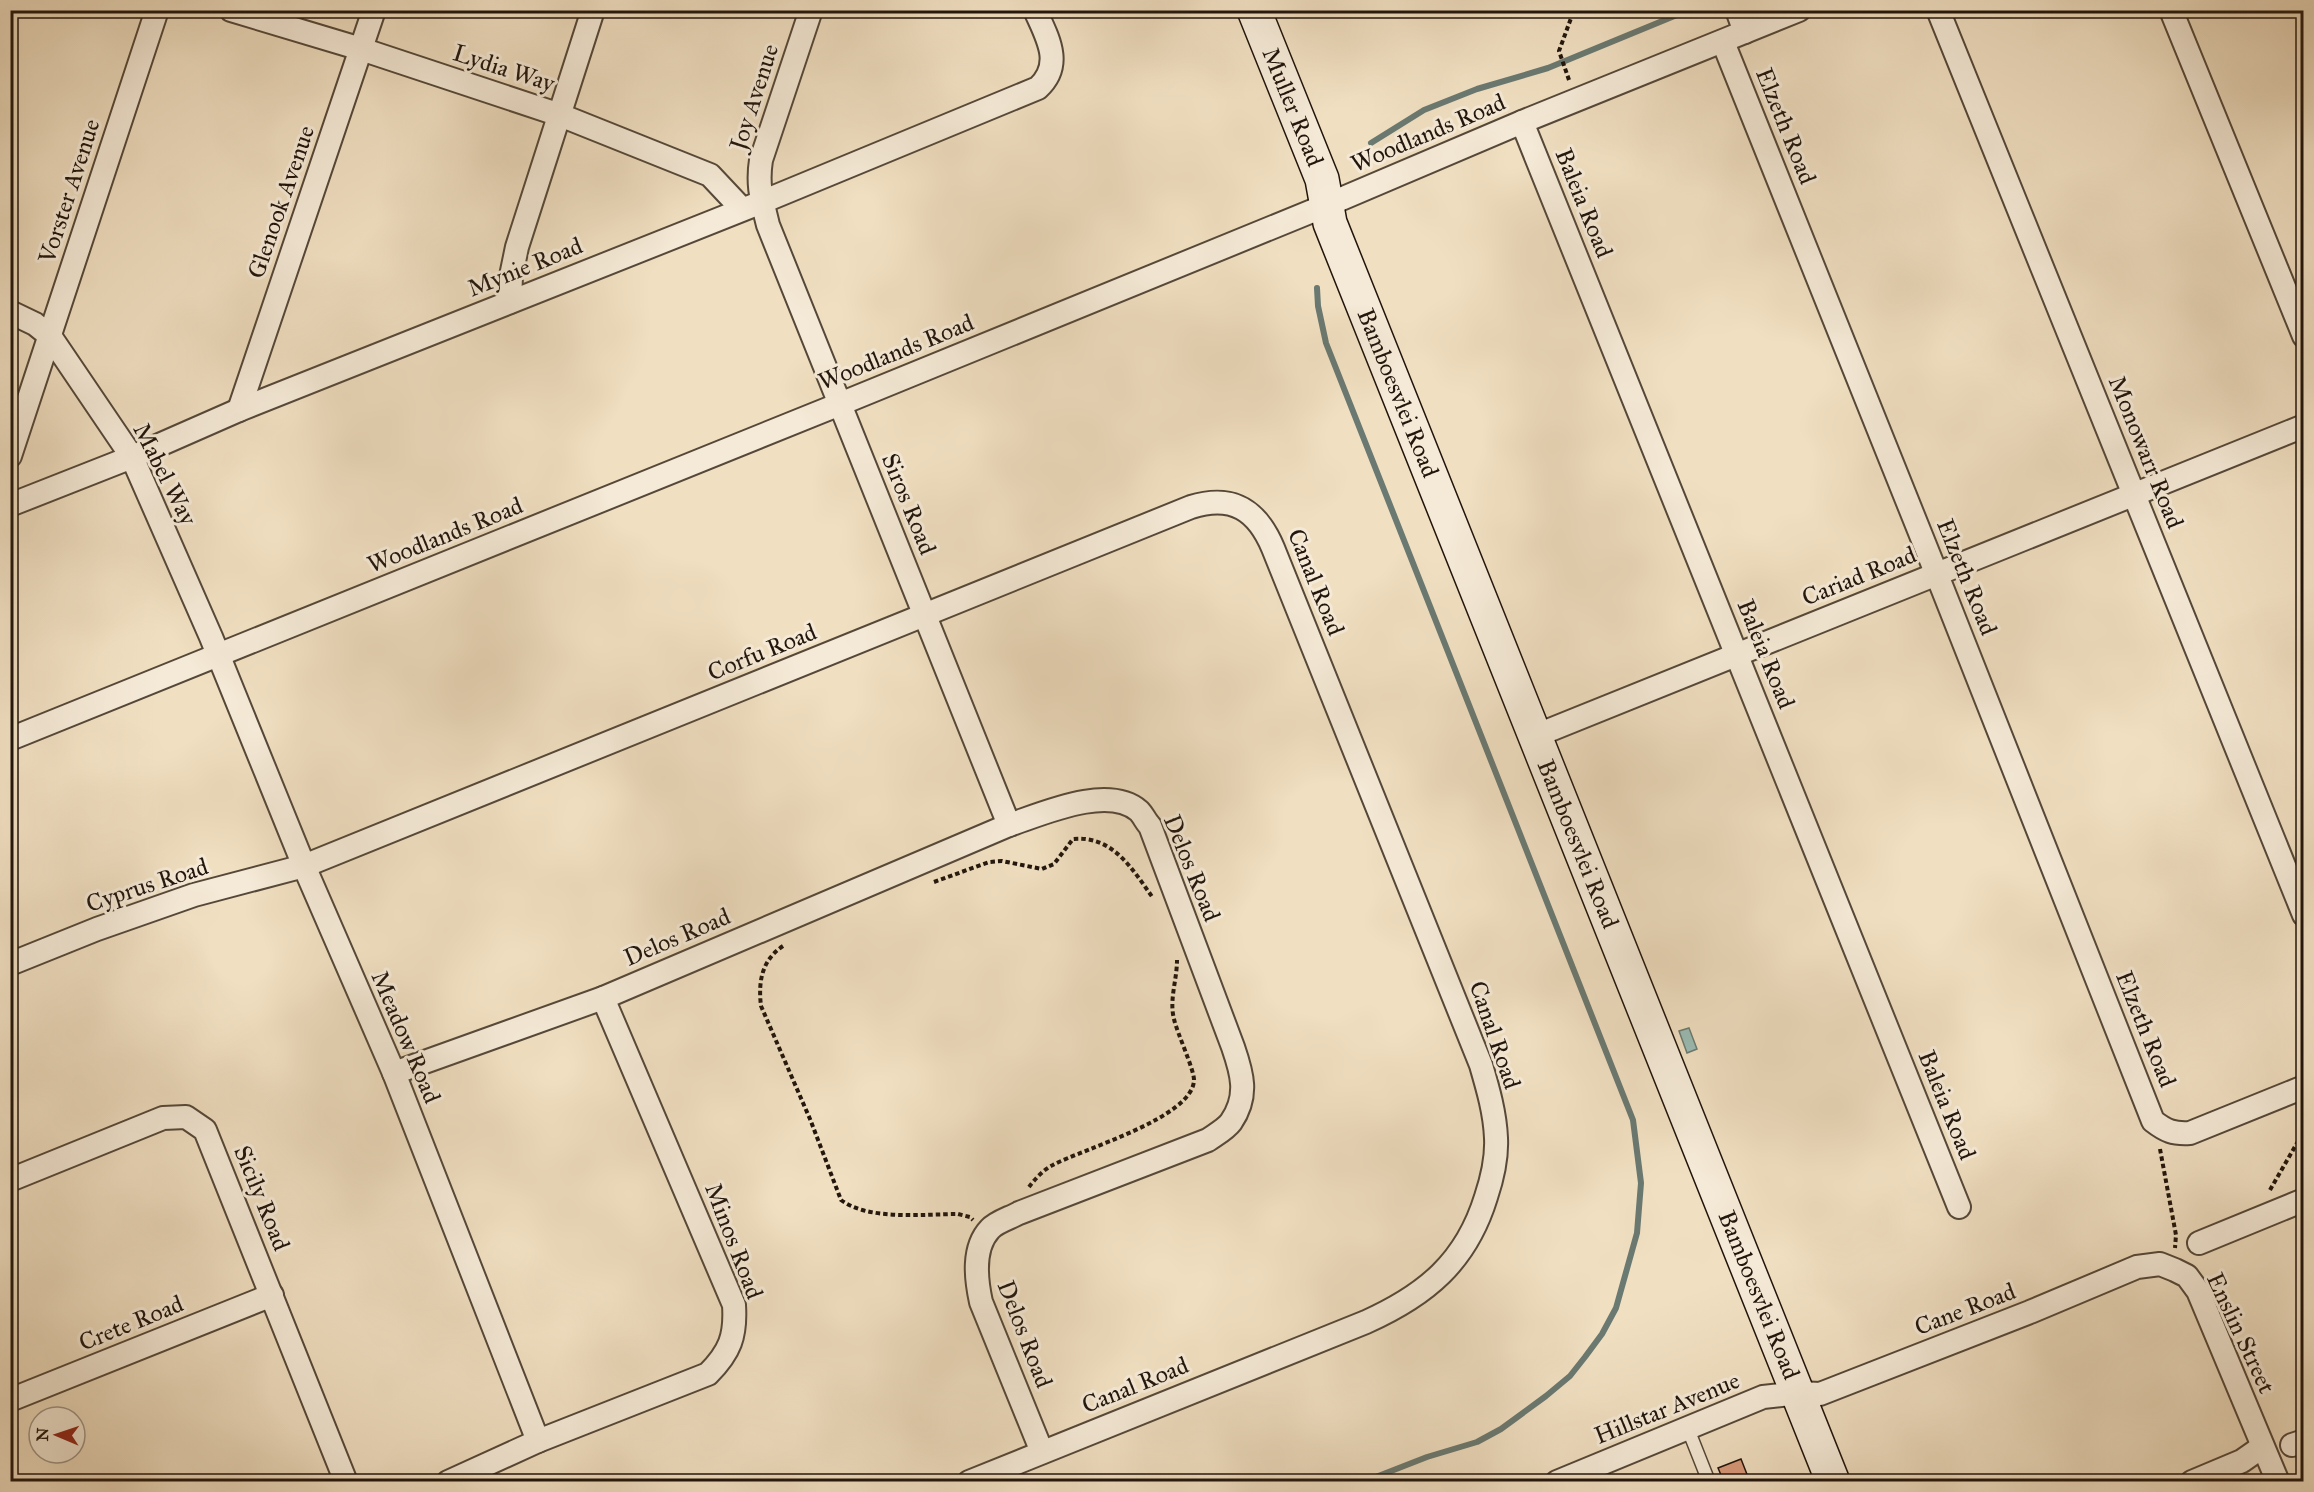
<svg xmlns="http://www.w3.org/2000/svg" width="2314" height="1492" font-family="'IM FELL Great Primer',serif">
<rect width="100%" height="100%" fill="#f0dfc1"/>
<filter id="stains"><feTurbulence type="fractalNoise" baseFrequency=".00333" numOctaves="4"/><feColorMatrix values="0 0 0 0 .2 0 0 0 0 .09 0 0 0 0 .02 0 0 0 .5 -.17"/></filter>
<radialGradient id="worn" r=".72"><stop offset=".6" stop-color="#630" stop-opacity="0"/><stop offset="1" stop-color="#630" stop-opacity=".3"/></radialGradient>
<path fill="#9abcb5" stroke="#6a7971" stroke-width="1.5" d="M1689,1028l8,21 -10,4 -8,-22z"/>
<g fill="none" stroke-linecap="round" stroke-linejoin="round">
<g stroke="#6a7971" stroke-width="6">
<path d="M1371,143l53,-33 53,-21 71,-21 141,-58"/>
<path d="M1317,288l1,18 8,37 307,777 8,63 -4,50 -21,75 -14,26 -17,23 -15,19 -24,20 -45,33 -24,13 -50,15 -64,25"/>
</g>
</g>
<path fill="#d99a7a" stroke="#21150c" stroke-width="1.5" d="M1741,1459l9,23h-26l-6,-14z"/>
<g fill="none" stroke-linecap="round" stroke-linejoin="round">
<defs>
<path id="lane" d="M1688,1429l21,53"/>
<g id="street">
<path d="M231,10l130,39 199,66 150,60 32,34"/>
<path d="M811,10l-50,150c-4,26 1,40 7,65l241,600"/>
<path d="M1737,10l8,22"/>
<path d="M1938,10l366,905"/>
<path d="M2171,10l133,326"/>
<path d="M1723,42l220,548 210,531c13,10 20,13 37,12l114,-46"/>
<path d="M1522,122l437,1085"/>
<path d="M510,302l1,-26 6,-29 76,-237"/>
<path d="M10,312l25,12 15,12 82,121 79,180 93,229 90,207 144,368"/>
<path d="M239,410l135,-400"/>
<path d="M10,456l147,-446"/>
<path d="M10,505l122,-48 107,-47 523,-208 276,-114c26,-24 9,-51 -3,-78"/>
<path d="M1535,736l769,-310"/>
<path d="M10,739l830,-335 487,-199 195,-83 277,-112"/>
<path d="M10,964l87,-35 97,-34 110,-29 887,-359c42,-13 66,3 82,41l208,517c7,24 14,48 15,73 1,19 -4,41 -10,59 -20,65 -60,98 -120,125l-397,160"/>
<path d="M394,1073l209,-75 406,-173c33,-11 99,-41 130,-14 4,4 7,11 11,15l83,221c9,26 16,49 -2,75 -5,7 -16,13 -23,18l-189,73c-9,5 -23,9 -29,16 -18,19 -14,50 -9,73l61,150"/>
<path d="M10,1180l153,-62 23,-1 19,13 141,352"/>
<path d="M2199,1243l105,-43"/>
<path d="M10,1400l262,-105"/>
<path d="M2292,1445l12,-4"/>
<path d="M448,1482l90,-41 170,-67c22,-22 28,-38 26,-69l-131,-307"/>
<path d="M1557,1482l206,-85 36,-4 21,1 210,-82 107,-45 23,-3 15,6 12,6 11,15 80,191"/>
<path d="M2192,1482l50,-21 20,-14"/>
</g>
<path id="secondary" d="M1254,10l68,169 8,44 503,1259"/>
</defs>
<use href="#lane" stroke="#554839" stroke-width="15"/>
<use href="#street" stroke="#554839" stroke-width="26"/>
<use href="#secondary" stroke="#21150c" stroke-width="36"/>
<g stroke="#21150c" stroke-width="4" stroke-dasharray="4.5 3" stroke-linecap="butt">
<path d="M1569,80l-10,-29 15,-41"/>
<path d="M934,882l55,-20 13,-1 40,8 12,-5 19,-25c40,-4 60,31 80,59"/>
<path d="M783,946c-21,14 -25,35 -22,60l49,113 31,81c28,21 83,14 117,14l12,3 3,3"/>
<path d="M2160,1149l16,86 -1,13"/>
<path d="M1029,1187c6,-8 15,-18 24,-22 29,-16 140,-47 141,-85 0,-11 -17,-47 -20,-61 -5,-19 3,-39 3,-59"/>
<path d="M2270,1190l34,-59"/>
</g>
<use href="#lane" stroke="#f5ead7" stroke-width="12"/>
<use href="#street" stroke="#f5ead7" stroke-width="22"/>
<use href="#secondary" stroke="#f5ead7" stroke-width="33"/>
</g>
<g text-anchor="middle" stroke-width="6" stroke-linejoin="round" paint-order="stroke">
<g font-size="24" fill="#21150c" stroke="#f5ead7">
<text transform="translate(504 68) rotate(18)" y="8">Lydia Way</text>
<text transform="translate(754 97) rotate(-72)" y="8">Joy Avenue</text>
<text transform="translate(1293 107) rotate(68)" y="8">Muller Road</text>
<text transform="translate(1786 126) rotate(68)" y="8">Elzeth Road</text>
<text transform="translate(1428 133) rotate(-23)" y="8">Woodlands Road</text>
<text transform="translate(69 191) rotate(-72)" y="8">Vorster Avenue</text>
<text transform="translate(281 202) rotate(-71)" y="8">Glenook Avenue</text>
<text transform="translate(1584 203) rotate(68)" y="8">Baleia Road</text>
<text transform="translate(525 267) rotate(-22)" y="8">Mynie Road</text>
<text transform="translate(896 352) rotate(-22)" y="8">Woodlands Road</text>
<text transform="translate(1398 393) rotate(68)" y="8">Bamboesvlei Road</text>
<text transform="translate(2146 452) rotate(68)" y="8">Monowarr Road</text>
<text transform="translate(165 474) rotate(63)" y="8">Mabel Way</text>
<text transform="translate(909 504) rotate(68)" y="8">Siros Road</text>
<text transform="translate(445 535) rotate(-22)" y="8">Woodlands Road</text>
<text transform="translate(1859 576) rotate(-22)" y="8">Cariad Road</text>
<text transform="translate(1967 577) rotate(68)" y="8">Elzeth Road</text>
<text transform="translate(1316 582) rotate(68)" y="8">Canal Road</text>
<text transform="translate(762 652) rotate(-22)" y="8">Corfu Road</text>
<text transform="translate(1766 654) rotate(68)" y="8">Baleia Road</text>
<text transform="translate(1578 844) rotate(68)" y="8">Bamboesvlei Road</text>
<text transform="translate(1192 868) rotate(68)" y="8">Delos Road</text>
<text transform="translate(147 885) rotate(-18)" y="8">Cyprus Road</text>
<text transform="translate(677 937) rotate(-23)" y="8">Delos Road</text>
<text transform="translate(2146 1029) rotate(68)" y="8">Elzeth Road</text>
<text transform="translate(1495 1035) rotate(71)" y="8">Canal Road</text>
<text transform="translate(406 1037) rotate(67)" y="8">Meadow Road</text>
<text transform="translate(1947 1105) rotate(68)" y="8">Baleia Road</text>
<text transform="translate(262 1198) rotate(68)" y="8">Sicily Road</text>
<text transform="translate(734 1241) rotate(69)" y="8">Minos Road</text>
<text transform="translate(1759 1295) rotate(68)" y="8">Bamboesvlei Road</text>
<text transform="translate(1965 1309) rotate(-21)" y="8">Cane Road</text>
<text transform="translate(131 1323) rotate(-22)" y="8">Crete Road</text>
<text transform="translate(2241 1333) rotate(65)" y="8">Enslin Street</text>
<text transform="translate(1025 1334) rotate(69)" y="8">Delos Road</text>
<text transform="translate(1135 1385) rotate(-22)" y="8">Canal Road</text>
<text transform="translate(1667 1408) rotate(-22)" y="8">Hillstar Avenue</text>
</g>
</g>
<rect width="2314" height="1492" fill="none" stroke="#f0dfc1" stroke-width="36"/>
<rect x="12" y="12" width="2290" height="1468" fill="none" stroke="#21150c" stroke-width="3"/>
<rect x="18" y="18" width="2278" height="1456" fill="none" stroke="#21150c" stroke-width="1.5"/>
<g transform="translate(57 1435) rotate(272)"><circle r="28" fill="#f5ead7" stroke="#a09586" stroke-width="1.5"/>
<path d="M0-4.5L10 22L0 15L-10 22Z" fill="#8f2418"/>
<text y="-9" font-size="16" font-weight="bold" text-anchor="middle" fill="#21150c">N</text>
</g>
<rect width="100%" height="100%" filter="url(#stains)"/>
<rect width="100%" height="100%" fill="url(#worn)"/>
</svg>
